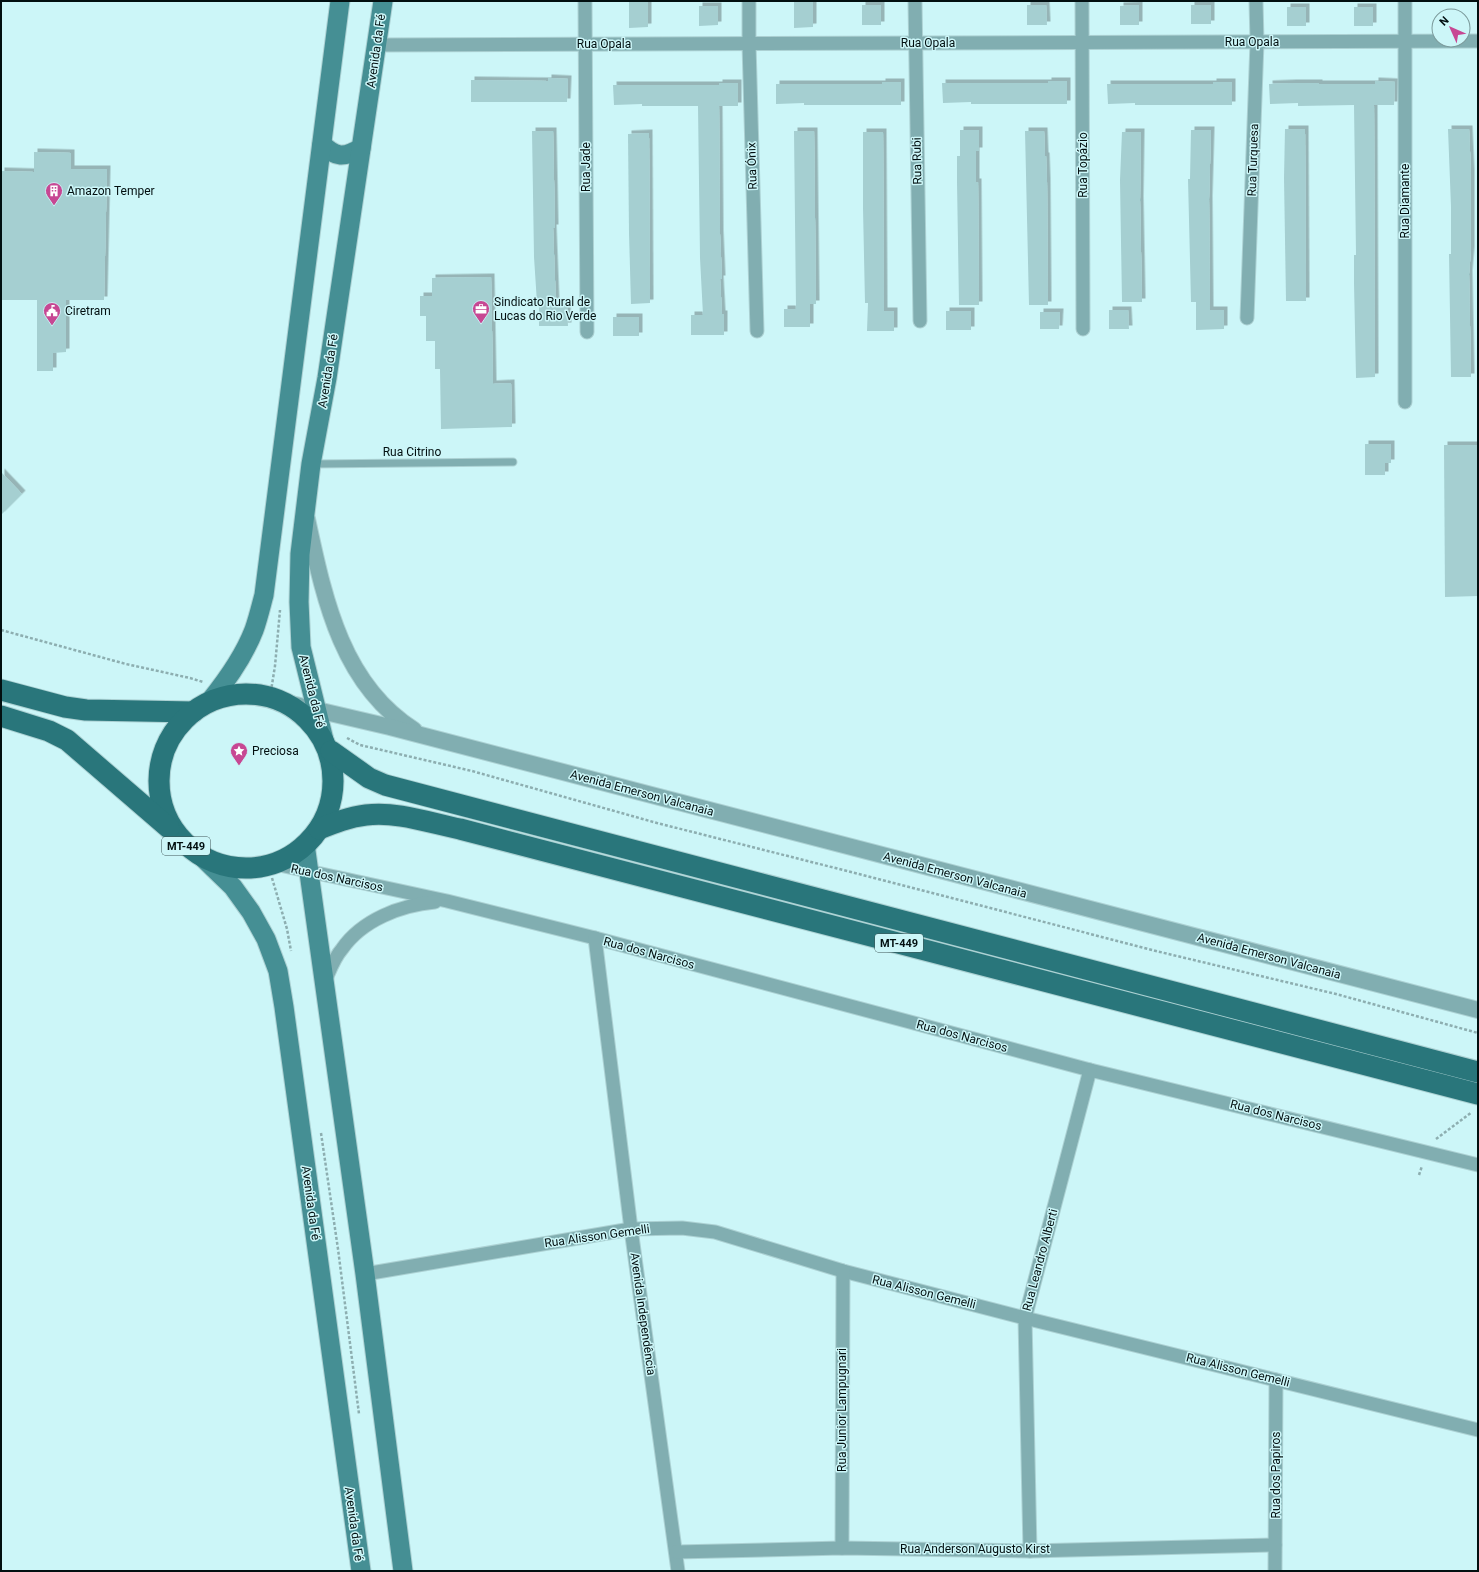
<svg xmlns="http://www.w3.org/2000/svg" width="1479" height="1572" font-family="Roboto,sans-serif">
<defs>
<filter id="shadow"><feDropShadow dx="3.5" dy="-3.5" stdDeviation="0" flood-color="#0004"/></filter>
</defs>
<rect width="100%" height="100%" fill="#ccf6f8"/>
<g fill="#a5cfd1" filter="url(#shadow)">
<path d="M629,1h19v26l-19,1z"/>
<path d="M794,1h19v26l-19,1z"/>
<rect x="862" y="5" width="19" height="20"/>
<path d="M1027,5h19l1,20h-20z"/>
<path d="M1139,5v20h-19v-19z"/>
<rect x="1191" y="5" width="20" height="19"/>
<path d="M699,6h19v19l-19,1z"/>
<rect x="1287" y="7" width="19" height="19"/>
<rect x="1354" y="7" width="19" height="19"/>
<path d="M548,78l20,1 -1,23h-96v-22l77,1z"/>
<path d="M1048,81h19v23h-96v-2l-28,1 -1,-20h106z"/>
<path d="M1375,81l20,1 -1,23h-20l1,272 -19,1 -2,-95v-28h2l-2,-150 -56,1v-3l-28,1 -1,-20 24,-1h26v1h56z"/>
<path d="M882,82h19v23h-97v-2l-28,1v-20h106z"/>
<path d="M1213,82h19v23h-97v-2l-27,1 -1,-20h106z"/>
<path d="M719,83h19v23h-19l1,128 2,45h-2l2,35h2v21h-33v-20h12l-3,-57 -2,-152h-56v-2l-28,1 -1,-20h106z"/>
<path d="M1285,129h20l1,172h-20l-2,-123z"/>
<path d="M1448,129h21l2,44v77l-2,24 2,103h-20l-2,-123h2v-47z"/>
<path d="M960,130h19v21h-3v31h2l1,123h-20l-2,-123v-26h3z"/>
<path d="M1191,130h20l-2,69 1,111h14v19l-28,1v-28h-5l-3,-123h2z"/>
<path d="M532,131h21l2,97h-2l3,78h11l1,20h-29v-23h-2l-3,-46z"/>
<path d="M794,131h20l2,173h-6v23h-26v-18h12z"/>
<path d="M1025,131h19l1,25h1l1,26 1,123h-19z"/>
<path d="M863,132h20l1,179h10v20h-27l1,-28h-3l-2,-95z"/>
<path d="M1122,132h19l-1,68 2,102h-20l-2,-122z"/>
<path d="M649,133l1,170 -19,1 -2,-71 -1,-99z"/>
<path d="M34,152l37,1v16h36l-3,131h-38v52l-13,1v18h-16v-71h-36v-129l33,1z"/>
<path d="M491,277l2,107 18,-1 1,44 -71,2 -1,-60h-5v-28h-9v-25h-6v-20h12v-18z"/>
<path d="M1109,310h19l1,19h-20z"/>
<rect x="946" y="311" width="25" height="19"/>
<path d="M1040,312h20l-1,17h-19z"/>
<rect x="613" y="317" width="26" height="19"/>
<path d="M1365,444h26v19h-6v12h-20z"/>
<path d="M1444,445h34v151l-33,1z"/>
<path d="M1,472l21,22 -21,21z"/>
</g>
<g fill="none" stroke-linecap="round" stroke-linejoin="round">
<defs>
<path id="service" d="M312,464l201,-2"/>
<g id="minor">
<path d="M585,1l2,331"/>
<path d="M749,1v43l8,287"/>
<path d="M915,1l5,320"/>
<path d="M1082,1l1,328"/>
<path d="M377,45l1101,-4"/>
<path d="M1247,318l10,-276 -1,-41"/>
<path d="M1405,402v-401"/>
<path d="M275,864l172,37 148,37 495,132 388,95"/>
<path d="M595,938l36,291 47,342"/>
<path d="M325,981c5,-11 9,-23 17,-32 20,-29 59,-44 93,-47"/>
<path d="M365,1274l266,-45 51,-1 33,4 128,39 182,47 453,112"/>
<path d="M842,1548l1,-277"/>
<path d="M1030,1551l-5,-233 65,-248"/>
<path d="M676,1552l166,-4 188,3 245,-6"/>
<path d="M1275,1571l1,-191"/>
</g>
<g id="tertiary">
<path d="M307,519c17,78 34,165 107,211"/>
<path d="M287,703l103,24 1088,283"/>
</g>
<g id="secondary">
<path d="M322,144c14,14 22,14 39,4"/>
<path d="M210,701c17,-21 34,-45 44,-71 4,-11 7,-24 10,-35l76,-594"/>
<path d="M324,740l-23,-93 -2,-45 1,-48 11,-90 16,-86 56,-377"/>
<path d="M305,844l60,430 38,297"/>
<path d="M203,858l30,29 18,25 15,27 12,32 6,36 77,564"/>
</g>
<g id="primary">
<path d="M1,690l64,17 21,3 107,2"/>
<circle cx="246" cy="781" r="87"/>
<path d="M1,716l48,15 18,9 102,88"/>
<path d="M331,751l38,27 16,7 1093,287"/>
<path d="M319,829c15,-6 30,-12 47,-14 31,-4 64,8 94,14l1018,265"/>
</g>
</defs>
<use href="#service" stroke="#acd1d3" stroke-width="9"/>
<use href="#minor" stroke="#acd1d3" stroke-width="15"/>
<use href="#tertiary" stroke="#acd1d3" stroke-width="18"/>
<use href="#secondary" stroke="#acd1d3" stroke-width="21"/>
<use href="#primary" stroke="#acd1d3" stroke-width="23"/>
<g stroke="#8daeb0" stroke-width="2.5" stroke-dasharray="3 2" stroke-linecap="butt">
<path d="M1,630l125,34 64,14 13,4"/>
<path d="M270,697l5,-31 5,-56"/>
<path d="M347,738l13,7 112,26 185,52 202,51 297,77 180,43 142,39"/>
<path d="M272,878l15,51 4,22"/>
<path d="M321,1133l17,116 21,165"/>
<path d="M1436,1139l36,-27"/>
<path d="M1419,1175l3,-9"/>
</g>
<use href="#service" stroke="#81aeb1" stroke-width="7"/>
<use href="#minor" stroke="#81aeb1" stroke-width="13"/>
<use href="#tertiary" stroke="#81aeb1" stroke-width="16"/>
<use href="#secondary" stroke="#458f94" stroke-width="19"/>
<use href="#primary" stroke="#29767b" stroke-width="21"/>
</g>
<defs>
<symbol id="building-pin" viewBox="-11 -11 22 30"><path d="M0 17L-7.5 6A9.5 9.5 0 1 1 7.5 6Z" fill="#c74793" stroke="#ccf6f8"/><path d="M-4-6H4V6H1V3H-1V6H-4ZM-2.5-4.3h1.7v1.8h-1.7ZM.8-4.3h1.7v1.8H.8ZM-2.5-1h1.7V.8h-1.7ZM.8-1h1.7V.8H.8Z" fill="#fff"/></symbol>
<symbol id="office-pin" viewBox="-11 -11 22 30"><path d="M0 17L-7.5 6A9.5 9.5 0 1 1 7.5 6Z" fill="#c74793" stroke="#ccf6f8"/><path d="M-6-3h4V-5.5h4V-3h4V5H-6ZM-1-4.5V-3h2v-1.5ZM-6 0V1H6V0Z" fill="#fff"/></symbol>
<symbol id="civic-pin" viewBox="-11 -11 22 30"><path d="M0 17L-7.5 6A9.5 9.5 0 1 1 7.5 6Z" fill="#c74793" stroke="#ccf6f8"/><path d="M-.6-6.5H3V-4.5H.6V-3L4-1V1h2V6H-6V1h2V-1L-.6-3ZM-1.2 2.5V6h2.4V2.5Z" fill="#fff"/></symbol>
<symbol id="sight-pin" viewBox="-11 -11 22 30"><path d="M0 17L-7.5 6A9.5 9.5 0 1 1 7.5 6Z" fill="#c74793" stroke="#ccf6f8"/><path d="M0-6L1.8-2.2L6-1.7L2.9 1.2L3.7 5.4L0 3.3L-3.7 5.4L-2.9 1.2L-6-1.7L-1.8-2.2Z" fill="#fff"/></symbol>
</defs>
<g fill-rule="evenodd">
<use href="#building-pin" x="44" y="181" width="20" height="27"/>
<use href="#office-pin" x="471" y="299" width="20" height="27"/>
<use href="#civic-pin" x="42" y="301" width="20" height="27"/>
<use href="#sight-pin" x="229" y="741" width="20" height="27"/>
</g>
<g text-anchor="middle" stroke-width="3" stroke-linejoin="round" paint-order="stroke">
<g fill="#ccf6f8" stroke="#3f5456" stroke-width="1">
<rect x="162" y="837" width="48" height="18" rx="3"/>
<rect x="875" y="934" width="48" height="18" rx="3"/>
</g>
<g font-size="11" font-weight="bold" fill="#020f10">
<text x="186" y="850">MT-449</text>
<text x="899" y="947">MT-449</text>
</g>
<g font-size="12" fill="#020f10" stroke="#ccf6f8">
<text x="1252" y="46">Rua Opala</text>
<text x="928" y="47">Rua Opala</text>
<text x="604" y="48">Rua Opala</text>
<text transform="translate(376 51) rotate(-82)" y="4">Avenida da Fé</text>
<text transform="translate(1253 160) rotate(-88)" y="4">Rua Turquesa</text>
<text transform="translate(917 161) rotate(-91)" y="4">Rua Rubi</text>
<text transform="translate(1083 165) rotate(-90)" y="4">Rua Topázio</text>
<text transform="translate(752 166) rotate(-92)" y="4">Rua Ónix</text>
<text transform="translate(586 167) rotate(-90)" y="4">Rua Jade</text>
<text transform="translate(1405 201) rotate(-90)" y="4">Rua Diamante</text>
<text transform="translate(328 371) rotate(-81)" y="4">Avenida da Fé</text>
<text x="412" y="456">Rua Citrino</text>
<text transform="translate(312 691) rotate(76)" y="4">Avenida da Fé</text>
<text transform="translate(642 793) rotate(15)" y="4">Avenida Emerson Valcanaia</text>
<text transform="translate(955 875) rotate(15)" y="4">Avenida Emerson Valcanaia</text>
<text transform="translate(337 878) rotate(12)" y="4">Rua dos Narcisos</text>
<text transform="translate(649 953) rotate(15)" y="4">Rua dos Narcisos</text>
<text transform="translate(1269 956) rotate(15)" y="4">Avenida Emerson Valcanaia</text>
<text transform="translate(962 1036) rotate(15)" y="4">Rua dos Narcisos</text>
<text transform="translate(1276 1115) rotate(14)" y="4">Rua dos Narcisos</text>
<text transform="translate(311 1203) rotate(82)" y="4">Avenida da Fé</text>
<text transform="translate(597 1236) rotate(-8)" y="4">Rua Alisson Gemelli</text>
<text transform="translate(1040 1260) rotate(-75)" y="4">Rua Leandro Alberti</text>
<text transform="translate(924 1292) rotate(14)" y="4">Rua Alisson Gemelli</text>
<text transform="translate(643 1314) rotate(82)" y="4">Avenida Independência</text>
<text transform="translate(1238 1370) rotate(14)" y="4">Rua Alisson Gemelli</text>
<text transform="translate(842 1410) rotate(-90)" y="4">Rua Junior Lampugnari</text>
<text transform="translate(1276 1475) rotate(-90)" y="4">Rua dos Papiros</text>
<text transform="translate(354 1524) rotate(82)" y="4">Avenida da Fé</text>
<text x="975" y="1553">Rua Anderson Augusto Kirst</text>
</g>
<g font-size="12" fill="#020f10" stroke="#ccf6f8" text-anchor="start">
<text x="67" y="195">Amazon Temper</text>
<text x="494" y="306">Sindicato Rural de<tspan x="494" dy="14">Lucas do Rio Verde</tspan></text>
<text x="65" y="315">Ciretram</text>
<text x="252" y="755">Preciosa</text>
</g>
</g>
<rect width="1479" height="1572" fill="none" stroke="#020f10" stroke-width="4"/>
<g transform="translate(1451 28) rotate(315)"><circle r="19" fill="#ccf6f8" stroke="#7b9a9b"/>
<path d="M0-3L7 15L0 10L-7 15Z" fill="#c74793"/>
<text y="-6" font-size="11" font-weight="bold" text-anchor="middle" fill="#020f10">N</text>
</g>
</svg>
